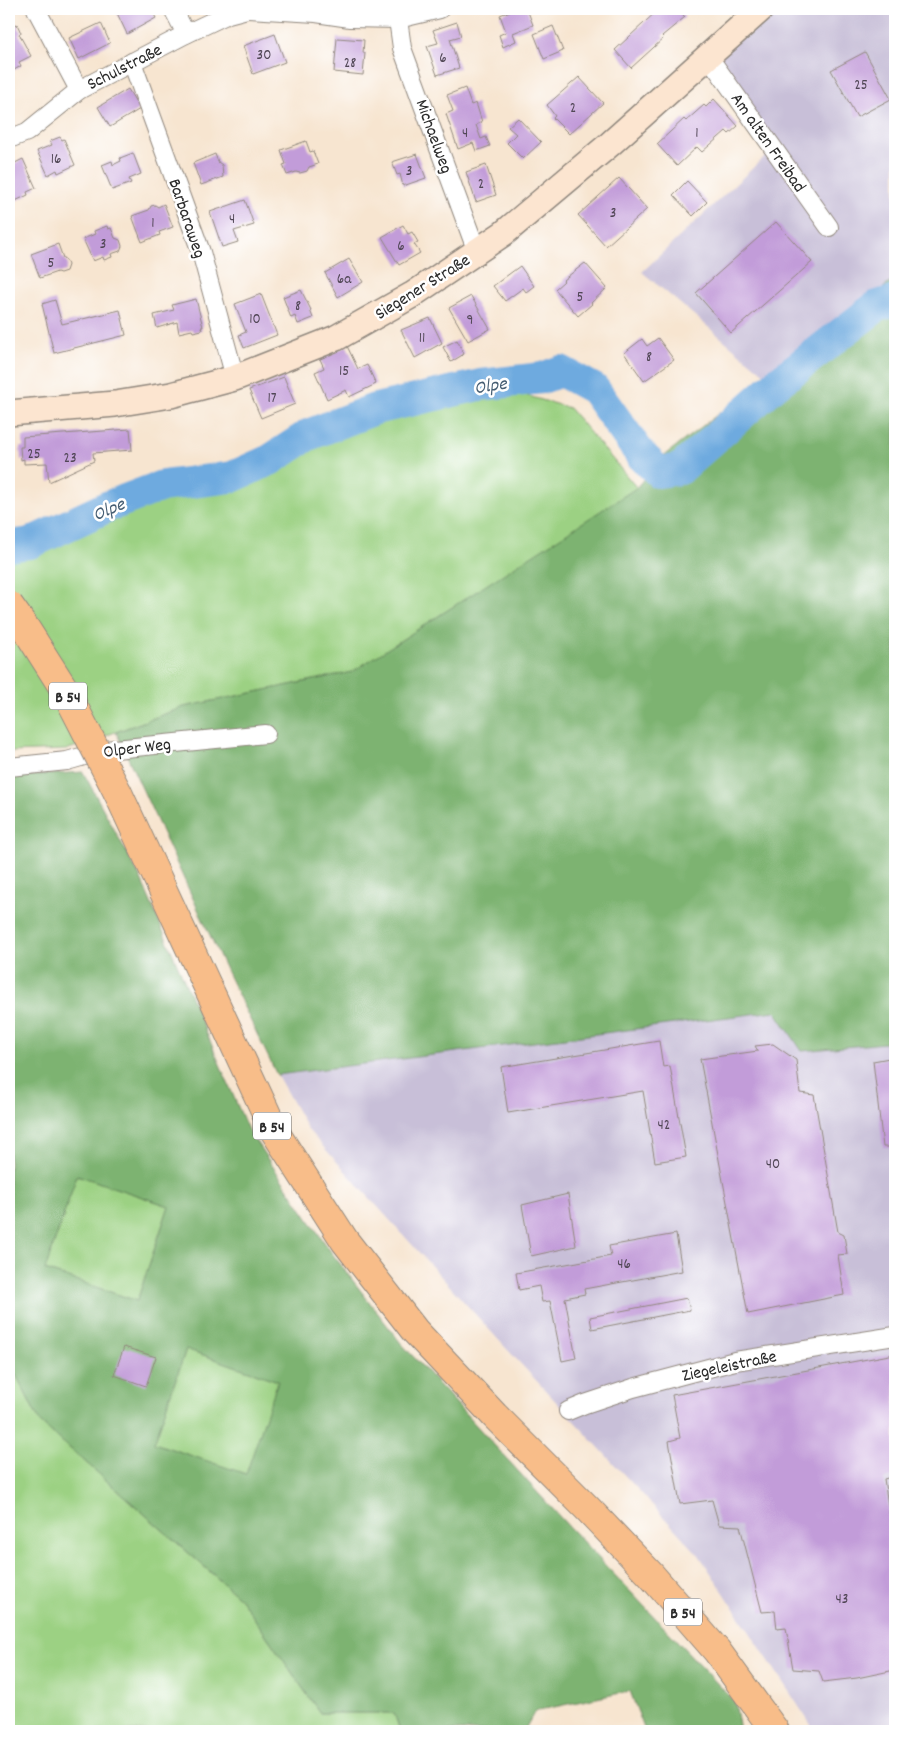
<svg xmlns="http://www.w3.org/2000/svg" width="904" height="1740" font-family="Dekko,sans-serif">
<rect width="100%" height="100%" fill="#fff"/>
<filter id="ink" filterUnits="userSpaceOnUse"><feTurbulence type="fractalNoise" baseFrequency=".02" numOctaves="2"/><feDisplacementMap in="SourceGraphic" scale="10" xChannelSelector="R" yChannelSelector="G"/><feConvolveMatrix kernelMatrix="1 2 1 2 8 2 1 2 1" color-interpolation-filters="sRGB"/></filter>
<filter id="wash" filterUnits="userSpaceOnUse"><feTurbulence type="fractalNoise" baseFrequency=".0096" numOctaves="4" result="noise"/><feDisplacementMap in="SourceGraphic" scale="20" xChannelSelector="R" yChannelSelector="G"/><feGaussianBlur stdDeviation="1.12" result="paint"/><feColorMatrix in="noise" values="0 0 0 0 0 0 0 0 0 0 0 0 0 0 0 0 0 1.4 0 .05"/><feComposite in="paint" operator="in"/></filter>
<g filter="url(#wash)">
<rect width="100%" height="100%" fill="#f7e5d0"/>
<g fill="#c8bfd8">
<path d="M761,9h134v270l-128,97 -125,-104 131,-123 -65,-93z"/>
<path d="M776,1010l27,41 92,-9v689h-80l-116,-176 -194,-208 -197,-217 -31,-55z"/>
</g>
<g fill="#9cd183" stroke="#647e57">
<path d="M518,393l51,15 68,80 -285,184 -168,35 -118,43 -57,2v-198l23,-4 81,-37 43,-16 73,-13 36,-10 42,-31 59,-21z"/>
<path d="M77,1175l92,31 -32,95 -92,-31z"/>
<path d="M186,1349l92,32 -32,94 -92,-32z"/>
<path d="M9,1361l31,61 201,177 79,114h75l5,18h-391z"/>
</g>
<g fill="#7db371" stroke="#546f4e" fill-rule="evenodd">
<path d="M895,279v763l-93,9 -27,-40 -498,64 -50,-103 -111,-240 68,-25 168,-35 284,-184 26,-31z"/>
<path d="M83,772l57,105 108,253 83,122 69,90 170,186 165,174 5,29h-95l-15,-40 -95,20 -11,20h-124l-6,-18h-74l-79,-114 -201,-177 -31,-61v-584zM77,1175l92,31 -32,95 -92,-31zM186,1349l92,32 -32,93 -92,-31z"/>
</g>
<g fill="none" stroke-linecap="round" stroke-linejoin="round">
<path stroke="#6eaadf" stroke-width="32" d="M9,546l21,-3 79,-37 53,-20 70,-9 38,-17 38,-25 67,-26 105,-24 62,-7 19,-7 33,18 47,66 18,17 21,-3 96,-85 101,-78 18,-5"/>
</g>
<g id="blocks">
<g fill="#c29cd9">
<path d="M126,9h25l5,9 -29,16 -10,-21z"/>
<path d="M509,9h18l6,16 -20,8 3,8 -13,6 -4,-12 7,-3 -6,-17 10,-4z"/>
<path d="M659,9h19l7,8 -23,19 2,2 -33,30 -16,-18z"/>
<path d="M9,19l3,7 5,-2 4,9 -2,1 12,22 -12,6 2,4 -12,7z"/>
<path d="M457,22l4,14 -11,3 9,29 -22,7 -10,-29 11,-3 -5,-13z"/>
<path d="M101,23l9,20 -31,16 -10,-21z"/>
<path d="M553,26l10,25 -19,8 -10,-25z"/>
<path d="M275,34l10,28 -32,12 -10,-28z"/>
<path d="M337,38l27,2 -1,13h2l-2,22 -29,-3z"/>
<path d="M865,52l26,47 -34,18 -26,-47z"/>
<path d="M579,77l24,26 -34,31 -16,-16 2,-2 -8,-11z"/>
<path d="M465,88l6,17 5,-2 6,19 -6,3 5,14 5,-2 4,9 -14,5 -3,-8 -15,6 -12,-35 7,-3 -6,-16z"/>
<path d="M128,89l12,20 -30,18 -12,-20z"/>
<path d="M714,99l24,27 -9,8 -3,-3 -24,21 -5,-5 -20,19 -20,-22 27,-25 2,2 18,-16 2,2z"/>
<path d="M518,118l23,24 -18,17 -16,-16 9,-9 -8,-7z"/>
<path d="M60,137l2,3 2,-1 11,26 -17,8 -1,-3 -9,5 -11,-24 15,-6 -2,-4z"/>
<path d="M306,141l4,11 3,-1 5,13 -9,3 -2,4 -7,2 -4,-1 -9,3 -4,-10 3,-1 -5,-14z"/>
<path d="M133,153l8,21 -12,5 2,4 -19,7 -10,-25 10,-4 1,4 8,-4 -1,-3z"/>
<path d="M215,154l3,8 4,3 1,12 -22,8 -8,-22z"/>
<path d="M417,154l9,24 -23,8 -3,-12 -3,1 -5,-13z"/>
<path d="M23,159l13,29 -9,4 1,3 -19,9v-38z"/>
<path d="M486,165l10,30 -20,7 -10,-30z"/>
<path d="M619,178l28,31 -41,37 -28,-31z"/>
<path d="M687,181l20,21 -14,14 -20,-21z"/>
<path d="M245,200l9,25 -20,6 4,11 -16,5 -12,-35z"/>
<path d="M164,204l9,23 -14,5 1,3 -18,7 -10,-26 17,-6 2,-4 4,-1 3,2z"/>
<path d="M776,222l36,40 -81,71 -35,-40z"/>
<path d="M403,225l5,9 4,-2 6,10 -4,2 6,9 -21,12 -17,-28z"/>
<path d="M107,226l1,3 3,-1 4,10 5,2 2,6 -2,5 -9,3 1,3 -8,3 -1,-3 -10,4 -10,-22 12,-5 -1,-3z"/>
<path d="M58,244l5,14 3,2 2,5 -2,6 -6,2 -3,-1 -17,6 -9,-24z"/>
<path d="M349,259l14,23 -25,15 -13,-24z"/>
<path d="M585,263l22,25 -16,15 1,1 -14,12 -23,-27 9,-8 -1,-1z"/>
<path d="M520,266l14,20 -8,6 -3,-4 -18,13 -12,-15z"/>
<path d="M301,290l10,20h-1l3,8 -15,6 -3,-8 -4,2 -8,-21z"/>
<path d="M261,294l16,41 -33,13 -5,-13 7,-3 -11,-28z"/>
<path d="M471,296l19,33 -22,12 -19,-33z"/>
<path d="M196,299l7,28h-2l1,3 -9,2 -1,-2 -13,3 -2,-11 -20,6 -3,-13 20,-5 -2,-5z"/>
<path d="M55,300l7,24 58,-14 6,25 -72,18 -12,-49z"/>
<path d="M430,318l12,25 -27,15 -14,-28z"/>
<path d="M658,338l16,22 -30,21 -20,-28 18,-14 5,7z"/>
<path d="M457,340l7,14 -13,8 -8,-15z"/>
<path d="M347,346l11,23 9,-4 9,19 -27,13 -3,-7 -19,9 -12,-27 9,-4 -4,-9z"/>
<path d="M284,377l11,27 -34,14 -12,-28z"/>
<path d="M130,429l2,21 -39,3 1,8 -45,21 -2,-19 -23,1v-5l-3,1 -1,-13h3v-10z"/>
<path d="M659,1041l4,26 7,-1 16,91 -31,5 -12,-71 -135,22 -7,-46z"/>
<path d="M773,1044l23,16 4,33 14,2 24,137 6,3 3,19 -9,1 6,40 -96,19 -48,-255 58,-8 -3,-5z"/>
<path d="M895,1057v90h-12l-10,-86z"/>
<path d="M568,1194l8,52 -45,10 -9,-51z"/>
<path d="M676,1234l6,37 -98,18 1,5 -20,4 11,60 -14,3 -12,-60 -8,1 -3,-16 -20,4 -3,-17 95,-17 -2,-10z"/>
<path d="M687,1298l3,12 -98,19 -2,-12z"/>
<path d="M124,1347l32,10 -10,29 -32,-11z"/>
<path d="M895,1354v122l-11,3 11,71v120l-38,8 -34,4 -4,-11 -26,-2 -7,-41 -9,1 -2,-18 -13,1 -22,-86 -21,-1 -7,-25 -32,4 -11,-63 11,-3 -8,-43z"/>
</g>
</g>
</g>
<g filter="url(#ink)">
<use href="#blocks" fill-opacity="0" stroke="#91887e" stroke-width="1"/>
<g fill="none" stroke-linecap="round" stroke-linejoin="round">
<defs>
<g id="street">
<path d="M36,9l43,81"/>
<path d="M173,9l13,25"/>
<path d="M248,9l68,4 34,5 48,1 42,-10"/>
<path d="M398,19l4,29 75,204"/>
<path d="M708,56l121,171"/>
<path d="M132,62l69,190 34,126"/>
<path d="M9,139l18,-7 52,-42 107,-56 42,-20 19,-5"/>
<path d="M9,767l58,-6 38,-11 161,-16"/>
<path d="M568,1411l17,-7 48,-16 102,-27 160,-25"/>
</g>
<path id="secondary" d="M9,413l106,-9 56,-9 64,-17 101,-40 76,-43 92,-62 106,-89 151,-135"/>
<path id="primary" d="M118,793l157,339 70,109 70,90 80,85 93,93 63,66 66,76 58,80"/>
</defs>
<use href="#street" stroke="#91887e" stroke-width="20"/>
<use href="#secondary" stroke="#91887e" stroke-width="28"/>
<use href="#primary" stroke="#91887e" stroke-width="30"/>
<use href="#street" stroke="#fff" stroke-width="18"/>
<use href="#secondary" stroke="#fce5d0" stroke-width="25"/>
<use href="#primary" stroke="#f8bd89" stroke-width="28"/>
<defs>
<path id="primary-bridge" d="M9,605l17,24 40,63 52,101"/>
</defs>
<use href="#primary-bridge" stroke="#91887e" stroke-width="30" stroke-linecap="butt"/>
<use href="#primary-bridge" stroke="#f8bd89" stroke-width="28"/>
</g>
</g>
<g text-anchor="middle" stroke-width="5" stroke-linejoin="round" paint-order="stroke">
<g font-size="15" fill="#514756">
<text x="264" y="59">30</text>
<text x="443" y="62">6</text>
<text x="350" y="67">28</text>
<text x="861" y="89">25</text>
<text x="573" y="112">2</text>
<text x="465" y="137">4</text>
<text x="697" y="137">1</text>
<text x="56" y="163">16</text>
<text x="409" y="175">3</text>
<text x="481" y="188">2</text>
<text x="613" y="217">3</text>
<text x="232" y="223">4</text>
<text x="153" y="227">1</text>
<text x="103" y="248">3</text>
<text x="401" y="250">6</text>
<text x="51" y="267">5</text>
<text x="344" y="283">6a</text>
<text x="580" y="301">5</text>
<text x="298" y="310">8</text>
<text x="255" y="323">10</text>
<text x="470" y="324">9</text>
<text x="422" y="342">11</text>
<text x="649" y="361">8</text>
<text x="344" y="375">15</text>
<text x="272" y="402">17</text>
<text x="34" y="458">25</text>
<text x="70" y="462">23</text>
<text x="664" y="1129">42</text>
<text x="773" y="1168">40</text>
<text x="624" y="1268">46</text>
<text x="842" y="1603">43</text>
</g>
<g fill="#fff" stroke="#6b6b6b" stroke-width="1">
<rect x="49" y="682.5" width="38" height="27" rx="4"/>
<rect x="253" y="1112.5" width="38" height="27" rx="4"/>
<rect x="664" y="1598.5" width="38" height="27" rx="4"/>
</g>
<g font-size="16" font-weight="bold" fill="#2b2b2b">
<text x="68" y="702">B 54</text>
<text x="272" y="1132">B 54</text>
<text x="683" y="1618">B 54</text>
</g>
<g font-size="18" fill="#2b2b2b" stroke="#fff">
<text transform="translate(124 66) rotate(-27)" y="6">Schulstraße</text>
<text transform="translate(435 136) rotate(70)" y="6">Michaelweg</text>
<text transform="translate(769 142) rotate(55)" y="6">Am alten Freibad</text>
<text transform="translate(188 218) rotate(71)" y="6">Barbaraweg</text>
<text transform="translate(422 286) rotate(-32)" y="6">Siegener Straße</text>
<text transform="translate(137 747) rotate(-7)" y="6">Olper Weg</text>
<text transform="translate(729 1365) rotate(-12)" y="6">Ziegeleistraße</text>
</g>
<g font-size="19" font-style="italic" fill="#465e73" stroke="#fff">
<text transform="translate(490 384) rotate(-9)" y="7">Olpe</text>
<text transform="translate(108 508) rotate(-23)" y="7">Olpe</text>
</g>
</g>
<rect width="904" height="1740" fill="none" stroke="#fff" stroke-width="30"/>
</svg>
